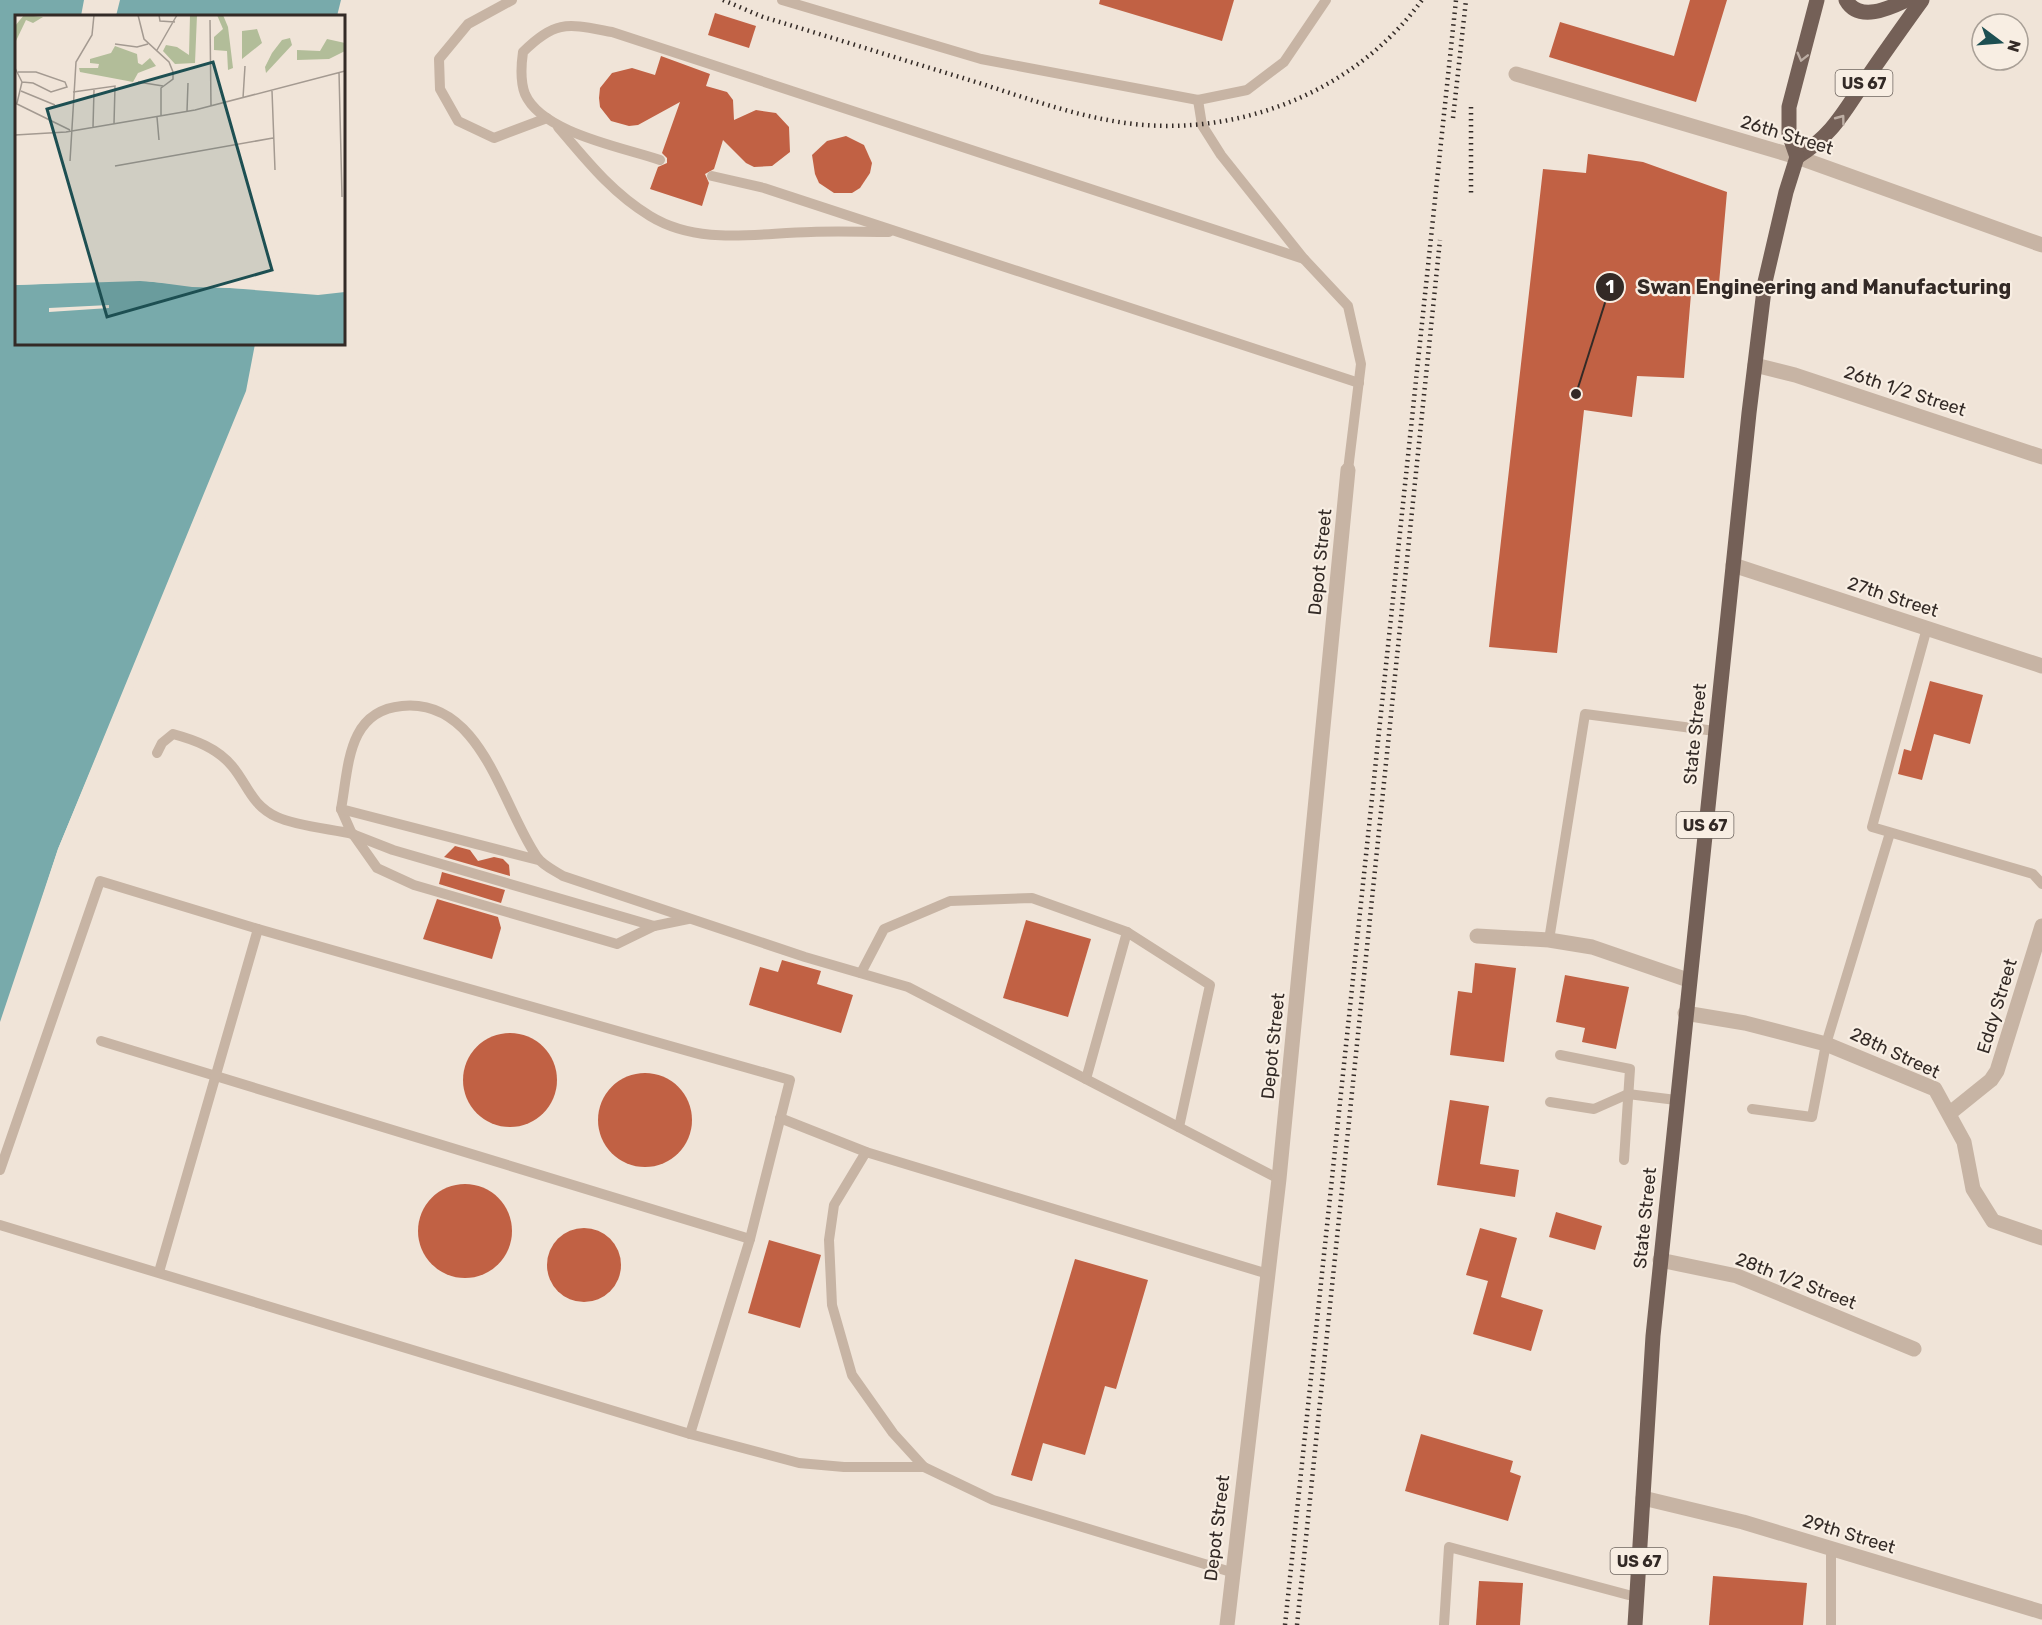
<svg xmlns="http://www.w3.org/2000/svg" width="2042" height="1625" font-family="Rubik,sans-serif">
<rect width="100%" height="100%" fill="#f0e4d8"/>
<path fill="#78aaab" d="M0,0h341l-4,16h-321v328h240l-7,47 -191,458 -58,179z"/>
<g fill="#f0e4d8">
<path d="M84,0h36l-4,16h-35z"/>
<path d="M255,344h4l-7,48 -73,195 -118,263 -61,181v-9l58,-173 188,-458z"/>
</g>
<g fill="#c16144">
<path d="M1100,0h134l-12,41 -123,-37z"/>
<path d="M1690,0h37l-31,102 -147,-45 11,-35 114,34z"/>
<path d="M715,13l41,13 -7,22 -41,-13z"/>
<path d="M661,56l49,18 -4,12 21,6 6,8 1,20 22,-10 20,3 13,14 1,25 -18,14 -18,1 -8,-4 -23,-23 -9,29 -9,5 4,9 -7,23 -52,-17 8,-22 9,-4v-5l-5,-5 18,-51 -42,23 -9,1 -18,-5 -11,-14 -1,-9 1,-10 12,-15 20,-5 23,7z"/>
<path d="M846,136l18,9 8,18 -2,10 -10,15 -8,5h-18l-15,-10 -4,-9 -3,-19 15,-14z"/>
<path d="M1588,154l55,8 84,30 -9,103 -27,-1 -7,84 -47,-2 -5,41 -48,-7 -27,243 -68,-6 54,-478 43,4z"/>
<path d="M1930,681l53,14 -13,49 -36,-10 -12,46 -24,-6 6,-25 7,2z"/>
<path d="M455,846l15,4 8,11 16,-4 9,2 6,6 1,11 -66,-19z"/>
<path d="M442,872l63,18 -4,13 -62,-19z"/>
<path d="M437,899l61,18 3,11 -9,31 -69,-20z"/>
<path d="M1026,920l65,19 -23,78 -65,-19z"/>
<path d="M782,960l39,11 -4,13 36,11 -12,38 -92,-28 11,-38 18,5z"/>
<path d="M1475,963l41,5 -12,94 -54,-7 8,-64 14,2z"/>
<path d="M1565,975l64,12 -13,62 -34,-7 3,-14 -29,-6z"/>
<circle cx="510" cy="1080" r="47"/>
<circle cx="645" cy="1120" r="47"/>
<path d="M1450,1100l39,6 -9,58 39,6 -4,27 -78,-12z"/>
<circle cx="465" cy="1231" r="47"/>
<path d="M1556,1212l46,14 -7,24 -46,-13z"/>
<circle cx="584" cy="1265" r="37"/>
<path d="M1480,1228l37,10 -16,59 42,13 -12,41 -58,-17 15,-53 -22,-6z"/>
<path d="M769,1240l52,15 -21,73 -52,-15z"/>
<path d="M1075,1259l73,21 -32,109 -11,-3 -20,69 -42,-12 -11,38 -21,-6z"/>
<path d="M1421,1434l92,27 -3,11 11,4 -13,45 -103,-30z"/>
<path d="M1713,1576l94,7 -4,42h-94z"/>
<path d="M1479,1581l44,2 -3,42h-44z"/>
</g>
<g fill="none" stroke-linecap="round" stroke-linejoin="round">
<g stroke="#c7b4a4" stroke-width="10">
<path d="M512,0l-44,24 -29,35 1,30 18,32 36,17 53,-20"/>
<path d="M782,0l199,59 217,41 49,-10 37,-28 42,-62"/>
<path d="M1198,100l4,25 19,30 83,104 44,47 13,58 -13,106"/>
<path d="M558,127c28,33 54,66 92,89 49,30 107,17 161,16 26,-1 52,0 78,0"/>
<path d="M660,160c-38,-13 -118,-27 -135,-66 -5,-13 -4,-28 -2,-42 33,-33 45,-28 89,-20l692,227"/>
<path d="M712,176l52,12 595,195"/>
<path d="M1927,628l-55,199 161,47 9,10"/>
<path d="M157,753l5,-10 11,-9c22,6 44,14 59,32 16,19 19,39 45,51 20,9 54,12 76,17l24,34 37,17 203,59 37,-18"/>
<path d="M341,809l11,25 41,16 261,76 34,-7"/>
<path d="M538,860l-197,-51c8,-43 6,-98 61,-103 80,-8 100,101 135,151 5,8 18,14 26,19l242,81 103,30 371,192"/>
<path d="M1127,932l83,53 -31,142"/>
<path d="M1549,940l36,-226 130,17"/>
<path d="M861,973l23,-44 66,-28 82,-3 95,34 -41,147"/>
<path d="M101,1041l649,198"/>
<path d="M1560,1055l70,14 -6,91"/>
<path d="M1550,1102l44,7 34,-15 48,6"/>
<path d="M1752,1109l60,8 14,-73 64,-211"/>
<path d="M780,1118l86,34 402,122"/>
<path d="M866,1152l-32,53 -5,35 3,65 20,70 41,58 31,34 69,33 238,72"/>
<path d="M0,1170l100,-289 158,48 532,151 -40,159 -60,195 -690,-209"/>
<path d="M159,1272l99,-343"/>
<path d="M690,1434l109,29 45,4h80"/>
<path d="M1444,1625l5,-78 187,50"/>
<path d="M1831,1625v-76"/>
</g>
<g stroke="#c7b4a4" stroke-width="15">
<path d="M1516,74l281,83 245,88"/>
<path d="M1755,365l40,10 247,82"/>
<path d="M1733,565l309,101"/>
<path d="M1477,936l72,4 43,7 96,33"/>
<path d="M1685,1013l60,10 81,21 109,45 29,53 9,47 20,32 49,17"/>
<path d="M1950,1113l41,-33 6,-9 45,-145"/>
<path d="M1660,1260l77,16 177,73"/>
<path d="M1643,1498l100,24 299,90"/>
<path d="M1227,1625l52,-446 69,-709"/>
</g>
<g stroke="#746057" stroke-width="15">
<path d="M1846,0c13,23 44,8 61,0"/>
<path d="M1797,157c37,-22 48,-48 72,-82 17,-25 35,-50 53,-75"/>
<path d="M1635,1625l18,-289 96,-923 16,-131 21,-90 11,-35 -8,-23v-27l28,-107"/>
</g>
<g stroke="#332a26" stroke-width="4.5" stroke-dasharray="1.5 4.5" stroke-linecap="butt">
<path d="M723,0l40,17c67,20 134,41 200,61 59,18 119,42 181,47 106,8 215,-38 278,-125"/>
<path d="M1471,107v88"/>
<path d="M1453,118l13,-118"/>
<path d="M1285,1625l171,-1625"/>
<path d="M1297,1625l143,-1385"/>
</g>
</g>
<defs><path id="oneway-chevron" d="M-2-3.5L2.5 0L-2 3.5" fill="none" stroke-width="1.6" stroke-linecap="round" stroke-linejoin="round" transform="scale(1.5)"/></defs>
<g stroke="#bdaea4">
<use href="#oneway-chevron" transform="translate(1802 57) rotate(104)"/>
<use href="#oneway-chevron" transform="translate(1841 119) rotate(-53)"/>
</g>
<g text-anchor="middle" stroke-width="4.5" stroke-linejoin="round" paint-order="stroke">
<g fill="#f8eee3" stroke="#6e655f" stroke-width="1.5">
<rect x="1835.5" y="70" width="57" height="26" rx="4.5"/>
<rect x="1676.5" y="812" width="57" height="26" rx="4.5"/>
<rect x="1610.5" y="1548" width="57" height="26" rx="4.5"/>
</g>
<g font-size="16" font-weight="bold" fill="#332a26">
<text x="1864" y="89">US 67</text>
<text x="1705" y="831">US 67</text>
<text x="1639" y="1567">US 67</text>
</g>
<g font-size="18" fill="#332a26" stroke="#f8eee3">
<text transform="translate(1787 135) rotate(17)" y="6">26th Street</text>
<text transform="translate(1905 391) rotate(18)" y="6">26th 1/2 Street</text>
<text transform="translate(1320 562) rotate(-84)" y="6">Depot Street</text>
<text transform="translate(1893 597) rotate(18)" y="6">27th Street</text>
<text transform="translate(1695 734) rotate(-84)" y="6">State Street</text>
<text transform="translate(1997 1006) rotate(-73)" y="6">Eddy Street</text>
<text transform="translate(1273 1046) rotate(-84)" y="6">Depot Street</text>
<text transform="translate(1895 1053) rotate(25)" y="6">28th Street</text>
<text transform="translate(1645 1218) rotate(-84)" y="6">State Street</text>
<text transform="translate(1796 1281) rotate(21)" y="6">28th 1/2 Street</text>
<text transform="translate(1217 1528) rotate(-83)" y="6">Depot Street</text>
<text transform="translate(1849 1534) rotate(17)" y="6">29th Street</text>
</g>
</g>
<g transform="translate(15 15)">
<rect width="330" height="330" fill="#f0e4d8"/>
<path d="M9,0l19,2 -10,6 -7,-3 -11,23v-17zM175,0h7l-2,48 -20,1 -12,-13 3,-6 11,2 12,8zM202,0h6l5,12 5,41 -5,2 -1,-19 -13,-1v-13l9,-8zM242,14l5,14 -20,16v-28zM275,23l2,7 -26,28 -1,-6 7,-14 10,-13zM312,24l18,4v8l-16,8 -32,1v-10l23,1zM100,31l22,8 1,9 4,2 8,-7 6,8 -18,7 -5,9 -53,-10 -1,-4h19l1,-4 -9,-1v-4l21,-6z" fill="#b2bd99"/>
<path d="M124,265l53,7 153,4v54h-330v-60z" fill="#78aaab"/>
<path d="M124,262l165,12 41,-1v4l-27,3 -178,-14 -125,4v-3zM94,290v3l-60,4v-4z" fill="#f0e4d8"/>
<path fill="none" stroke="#a49a91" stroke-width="1.5" d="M123,0l6,24 25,23 4,10v7l-12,9v28M144,0l1,6 15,1M195,5l1,86M100,29l22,3 11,-3M142,35l20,-35M0,53l7,14 -5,21M3,57h18l29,10 2,5 -16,5 -18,-9 -11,-1M324,57l3,125M123,67l25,4M6,76l34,14M257,76l3,79M58,77l42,-6 -1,38M228,83l2,-32M0,88l55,27M172,96l1,-28M142,102l2,23M78,112l1,-37M0,120l51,-3 129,-22 150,-39M55,146l6,-99 16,-27 2,-20M100,151l158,-28"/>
<path fill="#1d4f52" fill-opacity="0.15" stroke="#1d4f52" stroke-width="3" d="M198,47l59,208 -165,47 -60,-208z"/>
<rect width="330" height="330" fill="none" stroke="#332a26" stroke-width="3"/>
</g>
<path fill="none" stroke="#332a26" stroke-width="2" d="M1576 394L1610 287"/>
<g fill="#332a26" stroke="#f8eee3" stroke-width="2">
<circle cx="1576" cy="394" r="6"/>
<circle cx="1610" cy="287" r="15"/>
</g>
<g font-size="18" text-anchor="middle" font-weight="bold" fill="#fff">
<text x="1610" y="293">1</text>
</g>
<g font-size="20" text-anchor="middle" font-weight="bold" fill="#332a26" stroke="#f8eee3" stroke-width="4.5" stroke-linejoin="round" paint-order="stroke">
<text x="1824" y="294">Swan Engineering and Manufacturing</text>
</g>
<g transform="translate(2000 42) rotate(106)"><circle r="28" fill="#f8eee3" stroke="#a9a097" stroke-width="1.5"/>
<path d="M0-4.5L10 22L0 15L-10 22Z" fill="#1d4f52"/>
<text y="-9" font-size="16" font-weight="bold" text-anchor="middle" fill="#332a26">N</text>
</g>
</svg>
